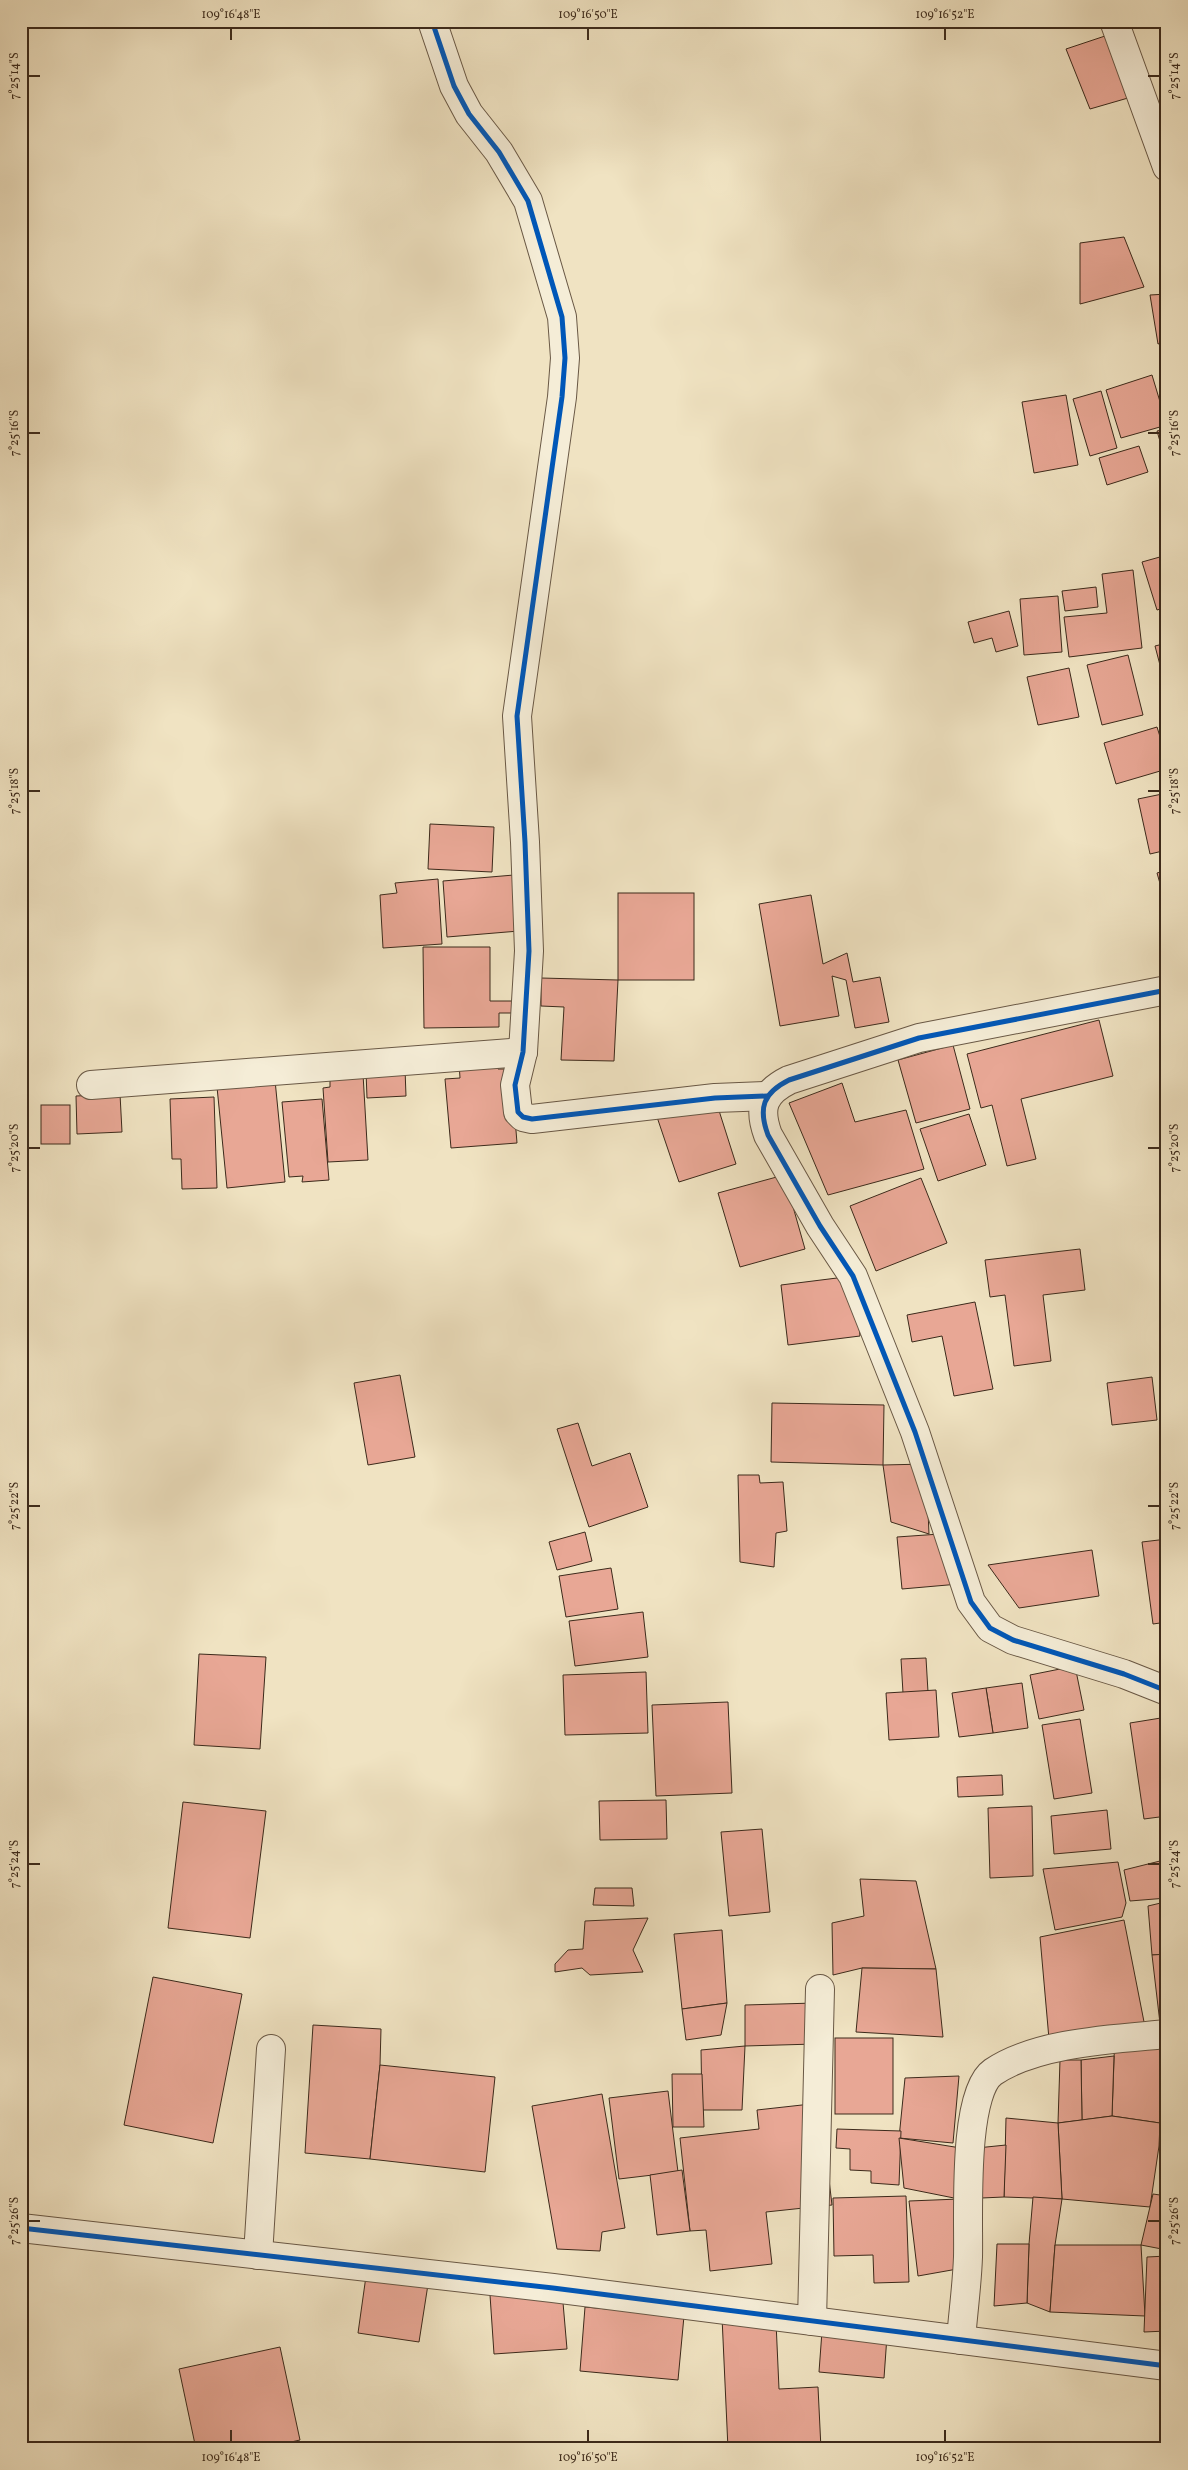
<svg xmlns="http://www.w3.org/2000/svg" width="1188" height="2470" font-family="Vollkorn,serif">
<rect width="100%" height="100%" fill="#f0e3c2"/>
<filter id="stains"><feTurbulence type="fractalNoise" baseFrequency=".004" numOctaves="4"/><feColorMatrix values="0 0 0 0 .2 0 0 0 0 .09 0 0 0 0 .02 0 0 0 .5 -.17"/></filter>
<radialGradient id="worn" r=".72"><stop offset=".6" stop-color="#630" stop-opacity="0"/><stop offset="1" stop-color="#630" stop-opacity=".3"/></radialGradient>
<g fill="#e8a795" stroke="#3c2a1b">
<path d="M1105,36l23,62 -38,11 -24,-60z"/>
<path d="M1124,237l20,50 -64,17v-61z"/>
<path d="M1167,294v47l-9,3 -8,-49z"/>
<path d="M1152,375l15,50 -46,13 -15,-48z"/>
<path d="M1101,391l16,57 -27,8 -17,-57z"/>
<path d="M1066,395l12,70 -44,8 -12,-71z"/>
<path d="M1167,429v25l-3,1 -7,-24z"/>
<path d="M1139,446l9,26 -41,13 -8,-27z"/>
<path d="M1167,555v52l-10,3 -15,-48z"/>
<path d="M1133,570l9,78 -73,9 -5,-40 43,-4 -5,-39z"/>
<path d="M1096,587l2,20 -33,4 -3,-20z"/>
<path d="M1058,596l4,56 -38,3 -4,-56z"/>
<path d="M1009,611l9,35 -22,6 -4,-14 -18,5 -6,-21z"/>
<path d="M1167,643v45h-1l-11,-42z"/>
<path d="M1128,655l15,60 -41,10 -15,-60z"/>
<path d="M1069,668l10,49 -41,8 -11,-48z"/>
<path d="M1157,727l10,32v10l-51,15 -12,-41z"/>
<path d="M1167,793v57l-17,4 -12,-55z"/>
<path d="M430,824l64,3 -2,45 -64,-3z"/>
<path d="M1167,870v38l-10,-35z"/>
<path d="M514,875l5,56 -72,6 -4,-56z"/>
<path d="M438,879l4,65 -59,4 -3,-53 17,-2 -2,-10z"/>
<rect x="618" y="893" width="76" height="87"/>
<path d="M811,895l12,69 24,-11 6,29 27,-5 9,45 -34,6 -9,-48 -14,-4 7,40 -59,10 -21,-122z"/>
<path d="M423,947h67v54h24v12h-15v14l-75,1z"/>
<path d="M541,978l77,2 -4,81 -53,-1 3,-53 -23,-1z"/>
<path d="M1099,1020l14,56 -92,23 15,60 -29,7 -15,-61 -11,3 -14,-54z"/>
<path d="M953,1045l17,64 -54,14 -18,-63z"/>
<path d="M497,1060l1,9h13l6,74 -66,5 -6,-69 15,-1 -1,-15z"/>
<path d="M405,1069l1,27 -39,2 -1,-27z"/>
<path d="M363,1074l5,86 -40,2 -5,-74 7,-1v-11z"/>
<path d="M275,1080l10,102 -58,6 -10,-101z"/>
<path d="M842,1083l13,39 51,-12 18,59 -96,26 -39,-92z"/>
<path d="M120,1094l2,38 -45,2 -1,-38z"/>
<path d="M214,1097l3,91 -35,1 -1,-30h-9l-2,-60z"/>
<path d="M715,1098l21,66 -57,18 -22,-65z"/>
<path d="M322,1099l7,81 -27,2 1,-6 -14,1 -7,-75z"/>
<rect x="41" y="1105" width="29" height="39"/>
<path d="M969,1114l17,51 -48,16 -18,-52z"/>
<path d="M784,1175l21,74 -65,18 -22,-74z"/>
<path d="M921,1178l26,65 -71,28 -26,-65z"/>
<path d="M1080,1249l5,41 -42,5 8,66 -37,5 -9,-71 -15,2 -5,-37z"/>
<path d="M853,1276l7,60 -72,9 -7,-60z"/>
<path d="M975,1302l18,87 -39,7 -12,-60 -30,6 -5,-27z"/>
<path d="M400,1375l15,82 -47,8 -14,-82z"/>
<path d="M1152,1377l5,43 -45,5 -5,-42z"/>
<path d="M772,1403l112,2 -1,60 -112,-3z"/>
<path d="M578,1423l14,43 38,-13 18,54 -59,20 -32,-98z"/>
<path d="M926,1464l3,70 -38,-12 -8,-57z"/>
<path d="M738,1475h21l1,8 23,-1 4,49 -11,2 -2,34 -34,-5z"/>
<path d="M585,1532l7,29 -35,9 -8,-28z"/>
<path d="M940,1534l19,50 -57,5 -5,-52z"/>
<path d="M1167,1539v83l-14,2 -11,-82z"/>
<path d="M1092,1550l7,46 -80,12 -31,-43z"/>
<path d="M611,1568l7,41 -52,8 -7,-41z"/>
<path d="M643,1612l5,45 -73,9 -6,-45z"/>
<path d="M199,1654l67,3 -6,92 -66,-4z"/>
<path d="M926,1658l2,34 -25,1 -2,-34z"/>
<path d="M1075,1666l9,44 -45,9 -9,-44z"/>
<path d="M646,1672l2,61 -83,2 -2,-60z"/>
<path d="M1022,1683l6,45 -35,5 -7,-45z"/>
<path d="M986,1688l7,45 -34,4 -7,-44z"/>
<path d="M936,1690l3,47 -50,3 -3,-47z"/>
<path d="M728,1702l4,91 -76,3 -4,-91z"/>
<path d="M1167,1717v99l-23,3 -14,-96z"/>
<path d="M1080,1719l12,74 -38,6 -12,-74z"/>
<path d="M1002,1775l1,20 -45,2 -1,-20z"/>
<path d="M666,1800l1,39 -67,1 -1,-39z"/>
<path d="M183,1802l83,9 -16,127 -82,-10z"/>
<path d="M1032,1806l1,70 -43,2 -2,-70z"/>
<path d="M1107,1810l4,39 -57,5 -3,-38z"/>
<path d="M762,1829l8,83 -41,4 -8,-84z"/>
<path d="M1164,1860l3,38 -37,3 -6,-31z"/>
<path d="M1118,1862l8,41 -4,14 -67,13 -12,-61z"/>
<path d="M860,1879l56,2 20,88 -74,-1 -29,7 -1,-52 32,-7z"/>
<path d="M595,1888h37l2,18 -41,-1z"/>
<path d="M1165,1902h2v52l-15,1 -4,-49z"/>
<path d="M648,1918l-15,32 10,22 -53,3 -8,-7 -27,4v-8l13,-14 15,-1 2,-28z"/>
<path d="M1124,1920l22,112 -97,7 -9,-102z"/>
<path d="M722,1930l5,73 -45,6 -8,-75z"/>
<path d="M1167,1954v78h-6l-9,-77z"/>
<path d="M862,1968l74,1 7,68 -87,-5z"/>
<path d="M153,1977l89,17 -29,149 -89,-18z"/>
<path d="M727,2003l-6,32 -35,5 -4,-31z"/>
<path d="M815,2003v41l-70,2v-41z"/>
<path d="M313,2025l68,4 -1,36 -10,94 -65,-6z"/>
<path d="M1115,2032h46l-1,91 -48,-7z"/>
<rect x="1161" y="2032" width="6" height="59"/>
<rect x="835" y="2038" width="58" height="76"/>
<path d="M745,2046l-3,64h-40l-1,-60z"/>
<path d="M1114,2056l-2,60 -30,4 -1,-60z"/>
<path d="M1060,2060h21l1,60 -24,3z"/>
<path d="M380,2065l115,12 -10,95 -115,-13z"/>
<path d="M672,2074h30l2,53h-31z"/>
<path d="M959,2076l-6,67 -54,-5 6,-60z"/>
<path d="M668,2091l10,81 -59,7 -10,-81z"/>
<path d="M1161,2091h6v55h-8z"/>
<path d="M602,2094l23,134 -23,4 -2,19 -43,-2 -25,-143z"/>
<path d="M820,2103l12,102 -66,7 6,52 -62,7 -4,-41 -16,1 -10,-93 79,-9 -2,-19z"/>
<path d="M1112,2116l48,7 -1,23 -9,61 -88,-8 -4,-76z"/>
<path d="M1006,2118l52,5 4,76 -58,-2z"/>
<path d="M837,2129l64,2 -2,54 -28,-2v-12l-21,-1v-21l-14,-1z"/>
<path d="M899,2138l68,11 -8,50 -55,-11z"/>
<path d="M1006,2145l-2,52 -45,2 8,-50z"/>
<path d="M682,2170l8,61 -33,4 -7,-60z"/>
<path d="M1153,2194l14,2v54l-26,-5z"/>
<path d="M906,2196l3,86 -35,1 -1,-28 -39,1 -1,-58z"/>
<path d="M1033,2197l29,2 -7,46 -5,67 -23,-9 2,-59z"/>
<path d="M959,2199l4,69 -45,8 -9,-75z"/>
<path d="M997,2244h32l-2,59 -33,3z"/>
<path d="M1055,2245h86l4,71 -95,-4z"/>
<path d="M1167,2256v75l-23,1 3,-75z"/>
<path d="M367,2269l62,9 -10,64 -61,-9z"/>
<path d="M562,2291l5,58 -73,5 -4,-59z"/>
<path d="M585,2307l99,9 -6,64 -98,-9z"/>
<path d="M722,2317l54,5 3,67 39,-2 3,62h-93z"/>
<path d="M822,2331l65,5 -3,42 -65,-6z"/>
<path d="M280,2347l20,93 -40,9h-64l-17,-80z"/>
</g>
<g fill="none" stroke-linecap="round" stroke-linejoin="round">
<defs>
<g id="minor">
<path d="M432,21l22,65 15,28 30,38 29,49 34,116 3,41 -3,39 -45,319 8,126 4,109 -6,101 -8,33 3,27 5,5 9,2 183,-21 52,-2"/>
<path d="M1114,21l53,146"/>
<path d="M1167,990l-248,48 -130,42c-26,13 -31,28 -21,55l52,91 33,50 62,156 56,170 19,26 23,12 111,34 43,17"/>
<path d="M91,1085l432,-33"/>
<path d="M258,2255l13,-206"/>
<path d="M812,2321l8,-332"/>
<path d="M961,2340c2,-27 6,-55 7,-83 1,-38 -6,-164 25,-185 44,-30 122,-33 174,-38"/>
</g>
<path id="tertiary" d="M21,2228l532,60 614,78"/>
</defs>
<use href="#minor" stroke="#695845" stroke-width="30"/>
<use href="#tertiary" stroke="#695845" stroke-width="30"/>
<use href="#minor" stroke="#f5edd7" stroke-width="28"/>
<use href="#tertiary" stroke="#f5edd7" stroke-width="28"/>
<defs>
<g id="cycleway">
<path d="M432,21l22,65 15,28 30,38 29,49 34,116 3,41 -3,39 -45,319 8,126 4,109 -6,101 -8,33 3,27 5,5 9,2 183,-21 52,-2"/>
<path d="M1167,990l-248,48 -130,42c-26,13 -31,28 -21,55l52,91 33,50 62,156 56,170 19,26 23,12 111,34 43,17"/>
<path d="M21,2228l532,60 614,78"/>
</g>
</defs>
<use href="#cycleway" stroke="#f5edd7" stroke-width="8"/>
<use href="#cycleway" stroke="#0057b8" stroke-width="5"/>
</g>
<path fill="none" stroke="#3c2a1b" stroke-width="2" d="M231,28v12M588,28v12M945,28v12M28,76h12M1148,76h12M28,433h12M1148,433h12M28,791h12M1148,791h12M28,1148h12M1148,1148h12M28,1506h12M1148,1506h12M28,1864h12M1148,1864h12M28,2221h12M1148,2221h12M231,2430v12M588,2430v12M945,2430v12"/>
<rect width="1188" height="2470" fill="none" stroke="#f0e3c2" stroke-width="55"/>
<rect x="28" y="28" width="1132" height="2414" fill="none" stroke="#3c2a1b" stroke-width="2"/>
<g font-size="12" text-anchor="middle" fill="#3c2a1b">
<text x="231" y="18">109°16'48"E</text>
<text x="588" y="18">109°16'50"E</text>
<text x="945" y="18">109°16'52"E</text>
<text transform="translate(14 76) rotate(-90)" y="4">7°25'14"S</text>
<text transform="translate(1174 76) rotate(-90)" y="4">7°25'14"S</text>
<text transform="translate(14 433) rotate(-90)" y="4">7°25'16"S</text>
<text transform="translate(1174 433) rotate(-90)" y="4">7°25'16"S</text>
<text transform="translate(14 791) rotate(-90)" y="4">7°25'18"S</text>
<text transform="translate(1174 791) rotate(-90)" y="4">7°25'18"S</text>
<text transform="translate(14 1148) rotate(-90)" y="4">7°25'20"S</text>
<text transform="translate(1174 1148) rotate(-90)" y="4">7°25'20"S</text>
<text transform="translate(14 1506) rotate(-90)" y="4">7°25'22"S</text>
<text transform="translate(1174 1506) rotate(-90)" y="4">7°25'22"S</text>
<text transform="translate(14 1864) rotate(-90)" y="4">7°25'24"S</text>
<text transform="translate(1174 1864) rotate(-90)" y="4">7°25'24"S</text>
<text transform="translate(14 2221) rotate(-90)" y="4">7°25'26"S</text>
<text transform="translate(1174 2221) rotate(-90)" y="4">7°25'26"S</text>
<text x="231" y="2461">109°16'48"E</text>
<text x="588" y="2461">109°16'50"E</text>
<text x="945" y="2461">109°16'52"E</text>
</g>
<rect width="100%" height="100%" filter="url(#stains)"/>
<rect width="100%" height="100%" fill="url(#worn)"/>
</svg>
